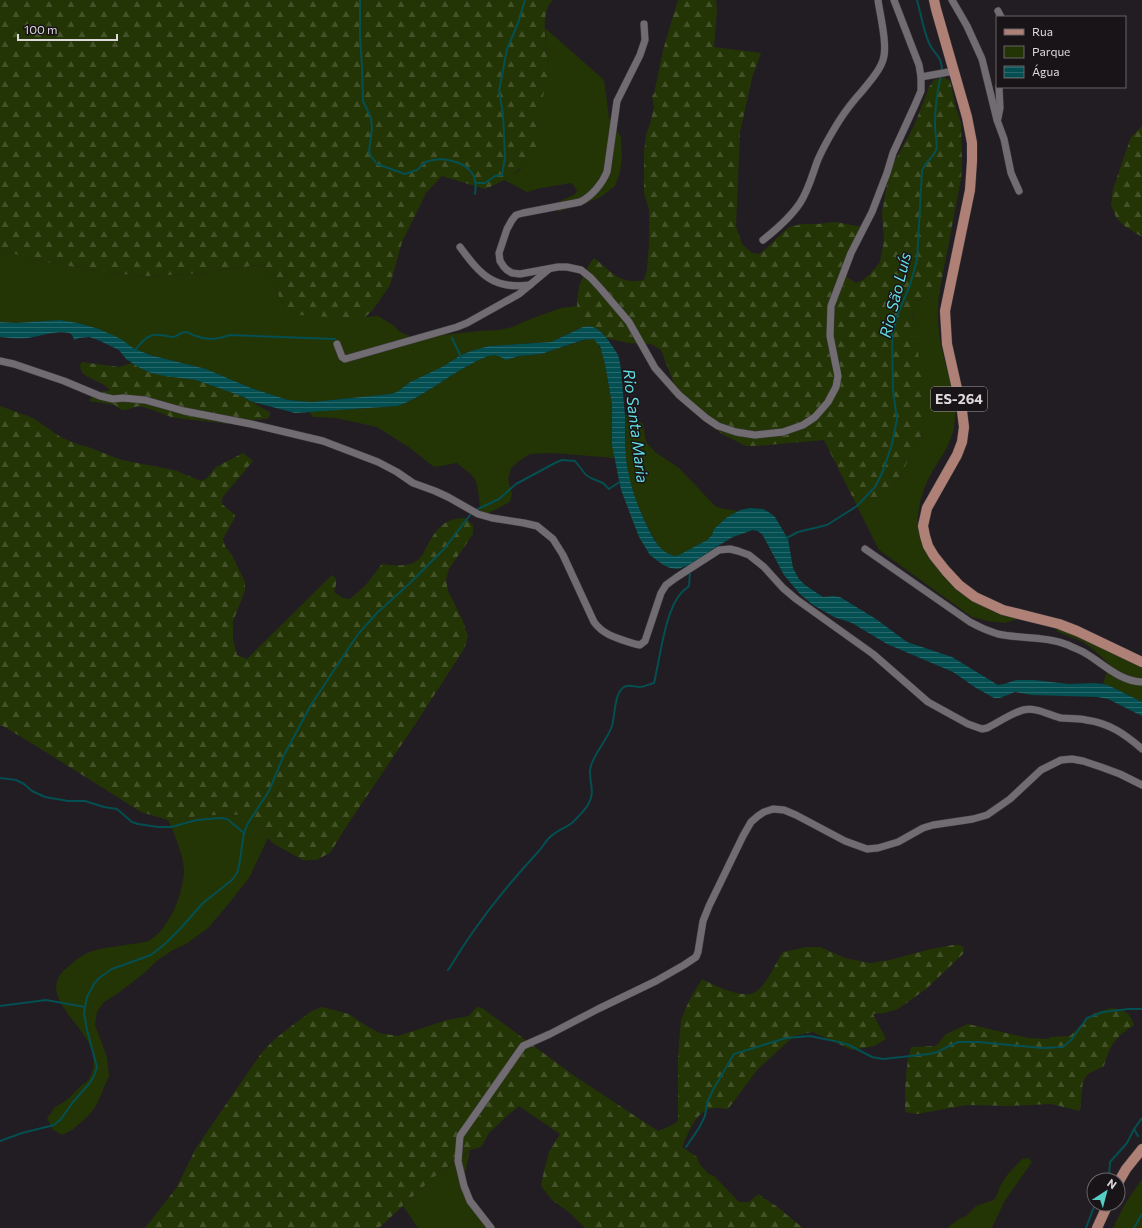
<svg xmlns="http://www.w3.org/2000/svg" width="1142" height="1228" font-family="Commissioner,sans-serif">
<defs>
<pattern id="forest-firs" width="22" height="20" patternUnits="userSpaceOnUse"><rect width="22" height="20" fill="#243505"/><path d="M5 1l3.5 6h-7zM16 11l3.5 6h-7z" fill="#435229"/></pattern>
<pattern id="water-rules" width="6" height="5" patternUnits="userSpaceOnUse"><rect width="6" height="5" fill="#044f52"/><path d="M0 2.5h6" fill="none" stroke="#28686a"/></pattern>
</defs>
<rect width="100%" height="100%" fill="#221d22"/>
<g fill="#243505">
<path d="M545,28l59,52 5,38 12,19 1,20 -2,15 -5,14 -16,12 -41,14 -5,-8 21,-9 3,-4 -5,-8 -31,5 -14,4 -23,-12 15,-9 19,-26 2,-14v-23l8,-38z"/>
<path d="M0,249l34,11 76,13 39,3 53,-3 62,-9 23,50 78,3 13,-1 15,9 7,7 10,4 15,1 54,-6 20,-1 13,-3 21,-9 28,-10 16,-2 3,22 -29,14 -62,4 -18,5 -10,4 -19,12 -32,15 -13,10 -7,2 -78,8 -24,-2 -37,-12 -45,-19 -56,-14 -17,-7 -34,-19 -21,-6 -18,-3 -44,3 -16,-1z"/>
<path d="M939,294c-2,17 -1,35 2,52 5,24 16,48 14,73 -2,25 -13,35 -24,55 -7,12 -11,26 -13,40 -4,38 40,80 72,92 20,8 42,7 62,14 31,10 61,27 90,43v39l-34,-17 -5,-1 6,-20 -15,-14 -11,-8 -25,-10 -9,-10 -10,-4h-19l-15,5 -17,-2 -16,-4 -93,-67 -27,-54 19,3 13,-3 13,-14 26,-50 1,-37 -11,-73 -1,-13 4,-8z"/>
<path d="M588,339h5l4,3 5,10 3,12 7,40v41l3,13 -63,-5 -22,1 -11,7 -8,7 -3,11 4,15 -2,8 -29,15c-2,-11 -1,-30 -7,-39 -3,-5 -13,-11 -17,-15l-23,4 -24,-19 -33,-21 -41,-9 -23,-1 -4,-5 89,-6c28,-10 50,-31 77,-44 6,-3 13,-7 20,-7 4,1 8,3 12,5l12,-4 22,-2z"/>
<path d="M625,414l18,10 3,18 9,10 24,16 36,38 8,3 11,1 3,2 -11,6 -12,11 -2,6 -5,5 -30,16 -10,-2 -8,-7 -7,-12 -12,-24 -10,-29 -4,-24z"/>
<path d="M227,814l12,1 8,3 21,20 -19,40 -19,24 -22,26 -22,16 -13,6 -14,9 -16,15 -26,20 -13,8 -7,10 -2,13 12,32 2,19 -13,30 -8,10 -16,14 -10,5 -10,-6 -5,-11c3,-3 5,-7 7,-10 4,-3 9,-5 13,-8 5,-5 10,-10 15,-15 3,-1 5,-4 7,-6 22,-40 -41,-67 -32,-98 1,-5 7,-11 11,-14 22,-21 36,-18 64,-23 5,-1 13,-1 18,-4 20,-12 34,-48 34,-71 -1,-14 -10,-37 -16,-49l23,-3z"/>
<path d="M470,1151l-7,30 6,14 22,33h-73l-15,-22 31,-29z"/>
<path d="M1029,1158l3,4 -28,40 -12,26h-45l12,-9 7,-3 10,-10 18,-6 3,-5 3,-9 8,-12 14,-15z"/>
<path d="M1142,1179v49h-29l12,-24z"/>
</g>
<g fill="url(#forest-firs)">
<path d="M0,0h553c-15,13 -5,51 -5,69 0,13 -6,26 -7,39 -2,12 1,25 -3,37 -1,3 -5,7 -7,10 -12,19 -26,25 -46,34l-43,-13 -16,17 -24,49 -12,43 -18,26 -7,6 -23,1 -55,-4 -23,-50 -62,9 -53,3 -39,-3 -76,-13 -34,-11z"/>
<path d="M678,0h38l1,10 -3,37 47,6 -9,25 -12,54 -4,94 6,18 10,9 8,1 29,-27 13,-3h15l19,-2 26,5 -17,49 11,7 7,-3 7,-6 10,-12 4,-21 -2,-29 8,-42 24,-44 15,-39 5,-7 9,-3 6,3 2,4 5,24 5,15 1,42 -1,14 -22,115 -23,7 -4,8 1,13 12,73 -2,37 -26,50 -13,14 -13,3 -19,-3 -28,-56 -69,6h-9l-24,-12 -30,-23 -15,-20 -16,-41 -10,-6 -23,-1 -22,-5 -6,-7 -7,-4 -5,-1 -8,2c-1,-7 -3,-15 -3,-22 0,-18 6,-34 17,-48 17,13 25,27 50,22l3,-10 2,-27v-33l-5,-17v-41l2,-17 5,-15 3,-13 -2,-11 2,-2 9,-44z"/>
<path d="M1142,126v111l-19,-12 -7,-8 -5,-12 2,-16 18,-52z"/>
<path d="M82,362l37,5 13,-4 8,5 11,5 45,7 48,17 18,11 8,4v4l-3,3 -23,1 -13,4 -47,-5 -13,-2 -21,-8 -11,-3 -14,4h-4l-6,-5 -26,-4c3,-4 5,-8 10,-9 5,-1 7,0 11,-2 -9,-11 -29,-10 -30,-25z"/>
<path d="M0,406l33,12 29,20 15,6 11,3 34,13 52,10 27,11 6,-3 9,-11 27,-14 10,8 -31,37v6l13,11 -1,4 -11,20 2,7 7,9 13,27v9l-12,30v18l4,16 10,4 85,-84 4,4v6l-2,7 9,6 7,1 15,-13 17,-22c10,1 21,3 31,-1 6,-3 9,-7 12,-13 10,-19 17,-32 41,-32l7,7v9l-24,35 -3,11 2,11 14,28 6,17 -4,13 -46,71 -72,107 -16,26 -14,7h-13l-29,-16 -27,-26 -8,-3 -12,-1 -36,3 -23,3 -27,-8 -92,-58 -46,-28h-3z"/>
<path d="M953,945h7l4,3 -1,6 -37,35 -28,20 -14,4 -11,1 13,25 -12,7 -22,4 -39,-18 -19,4 -37,34 -29,39c-4,0 -9,-2 -13,-1 -19,1 -26,24 -33,39l15,10 3,8 10,10 4,1 25,26h10l9,-8 18,12 27,22h-218l-15,-15 -18,-13 -11,-14 2,-11 6,-23 11,-18 -41,-28 -11,9 -19,18 -8,14 -11,3 -36,27 -55,51h-234l32,-41 19,-39 66,-96 13,-13 19,-15 18,-13 10,-4 27,7 16,11 14,8 19,3 49,-16 22,-4 8,-9 5,1 94,69 82,54 10,-4 9,-5 1,-2v-62l3,-38 8,-19 13,-22c11,6 43,22 55,12 12,-10 17,-26 26,-39l24,-5h13l25,11 25,5 20,-3 41,-11z"/>
<path d="M1111,1008c13,2 18,3 23,17 -19,12 -24,20 -30,41l-16,8 -5,7 -3,30 -29,-7 -43,2 -41,-1 -50,9 -12,-2c0,-22 0,-44 6,-65l25,-1 10,-12 22,-10 60,14 20,1 3,-2 19,-1 13,-13 12,-10z"/>
</g>
<path fill="url(#water-rules)" d="M60,320l18,3 21,6 22,10 12,9 17,7 56,14 45,19 37,12 24,2 78,-8 7,-2 13,-10 32,-15 19,-12 10,-4 18,-5 62,-4 32,-15c8,-2 13,1 19,6 6,6 12,15 16,22 3,8 3,19 4,27 1,12 2,23 3,34 0,14 0,28 1,42 3,26 12,50 23,72 6,12 14,25 28,26l30,-16 5,-5 2,-6 12,-11 14,-8 10,-2 13,1 7,4 5,4 13,22 5,29 6,11 6,6 18,12 10,-1 7,1 36,22 31,23 45,15 46,28 6,-1 12,-4h18l35,4 25,-1 9,1 5,1 34,17v14l-34,-17 -11,-2 -65,-2 -17,-3 -15,6h-6l-18,-10 -23,-16 -66,-28 -35,-21 -18,-6 -21,-12 -13,-11 -16,-19 -22,-41 -5,-3 -4,-1 -20,7 -20,12 -24,16 -11,4 -8,-1 -7,-3 -13,-10 -11,-18 -18,-47 -9,-45v-41l-7,-40 -5,-18 -7,-7 -10,1 -42,14 -22,2 -13,4c-3,-2 -7,-4 -11,-5 -7,0 -14,4 -20,7 -27,13 -50,34 -77,44l-103,7 -38,-10 -7,-2 -6,-4 -48,-17 -31,-4 -14,-3 -11,-5 -14,-9 -7,-9 -21,-10 -9,-3 -10,1 -5,2c-1,-4 -2,-6 -5,-7 -13,-3 -28,3 -41,5 -10,1 -18,0 -28,-1v-15l16,1z"/>
<g fill="none" stroke-linecap="round" stroke-linejoin="round">
<g stroke="#044f52" stroke-width="2">
<path d="M360,0v38l2,28 1,35 8,17 1,11 -3,22 1,4 7,9 28,10c4,-1 8,-3 12,-4 3,-2 6,-7 9,-8 14,-6 38,-1 46,11 4,6 4,15 3,21"/>
<path d="M917,0c4,14 6,29 12,43 5,12 13,12 13,28"/>
<path d="M476,183h9l10,-7 7,-1 3,-18 -2,-43 -4,-23 8,-42 11,-26 7,-23"/>
<path d="M452,338l9,19"/>
<path d="M135,350c8,-9 13,-17 25,-15 4,0 9,2 13,2 4,-1 7,-4 12,-5 4,0 7,3 11,4 12,5 22,3 34,-1l105,4"/>
<path d="M478,509l21,-10 17,-15 39,-21 7,-3 13,1 11,14 5,3 12,5 6,6 12,-8"/>
<path d="M785,539l13,-7 29,-7 30,-19 18,-19 8,-16 9,-27 5,-25 -4,-28 -1,-55 5,-20 13,-31 7,-25 5,-89c3,-9 11,-13 14,-21 2,-7 -1,-17 -1,-25 0,-16 2,-34 6,-49"/>
<path d="M0,778l16,2 8,4 8,7 13,6 23,4h17l19,6 13,2 15,13 6,2 20,3h13l26,-7 23,-2 7,1 17,14"/>
<path d="M448,970c7,-10 13,-21 20,-31 21,-31 45,-60 70,-87 4,-4 7,-10 11,-14 7,-7 16,-10 23,-15 4,-4 13,-13 16,-18 8,-14 1,-22 2,-35 2,-15 17,-29 22,-44 3,-9 2,-33 12,-39 6,-3 10,0 15,0 5,0 10,-3 15,-4 6,-24 11,-74 28,-91 2,-2 5,-4 7,-6l1,-14"/>
<path d="M0,1006l46,-6 39,7"/>
<path d="M1134,1129l4,7"/>
<path d="M0,1141l22,-8 32,-8 7,-6 12,-17 16,-18 5,-8 3,-9 -10,-37 -3,-17 3,-16 7,-13 5,-6 13,-9 39,-14 15,-12 14,-14 23,-26 29,-23 5,-7 2,-7 5,-33 4,-10 21,-32 15,-36 27,-50 37,-56 11,-16 18,-20 32,-29 35,-35 26,-34"/>
<path d="M686,1147l13,-19 6,-12 2,-13 7,-15 20,-34 52,-16 24,-2 29,6 10,3 23,12 11,2 46,-5 9,-2 5,-3 15,-7h20l64,6 21,-1 9,-8 15,-21 16,-6 25,-3h14"/>
<path d="M1106,1180l3,-4 1,-14 17,-19 7,-14 8,-11"/>
<path d="M1086,1228l9,-24"/>
<path d="M1134,1228l8,-14"/>
</g>
<defs>
<g id="minor">
<path d="M952,0l15,26 15,33 15,61 7,19 7,34 8,18"/>
<path d="M998,11l3,6"/>
<path d="M644,24l1,16 -5,15 -23,46 -10,71c-5,12 -15,24 -27,30l-57,11 -7,2 -4,5 -5,9 -8,24 1,8 4,6 3,3 5,3 8,1 38,-7h9l14,3 10,8 10,11 28,33 26,46 24,27 27,23 12,8 18,6 19,3 28,-3 20,-7 12,-8 13,-15 8,-15 2,-11 -8,-40 1,-30 20,-53 21,-41 15,-39 6,-20 22,-48 6,-14v-14l-2,-12 -25,-65"/>
<path d="M921,77l33,-6"/>
<path d="M998,118l2,-10 -1,-21"/>
<path d="M763,240c14,-11 27,-22 37,-37 8,-12 12,-27 17,-41 6,-15 14,-28 22,-41 7,-11 15,-21 24,-31 7,-9 17,-19 20,-30 5,-14 -3,-45 -5,-60"/>
<path d="M460,247c20,27 33,43 70,38"/>
<path d="M337,344l5,13 3,2 112,-32 10,-4 52,-29 30,-25"/>
<path d="M0,361l14,3 50,17 36,15 13,3 10,-1 22,2 39,11 67,13 72,17 55,21 19,10 16,11 22,8 13,6 30,17 14,4 32,5 13,3 16,13 10,16 31,67c10,14 26,17 41,22l5,1 5,-4 16,-48 5,-8 11,-8 42,-27 11,-1 8,2 11,4 15,12 19,21 13,11 77,55 55,48 40,22 14,5 5,-1c10,-5 25,-15 36,-18 14,-3 25,5 38,8 9,1 17,0 25,2 23,3 39,14 56,29"/>
<path d="M865,549l105,73c9,5 18,9 28,12 23,5 48,2 70,11 6,3 12,5 17,8 19,11 34,28 57,29"/>
<path d="M491,1228l-21,-27 -6,-15 -6,-25 2,-25 63,-90 27,-12 48,-25 58,-28 28,-16 12,-8 2,-5 5,-31 6,-15 34,-70 8,-14 7,-6 6,-4 9,-3 11,1 12,5 49,26 22,8 11,-1 20,-6 25,-14 10,-3 40,-6 14,-4 23,-16 31,-29 20,-10 11,-1 11,2 18,6 19,7 22,11"/>
</g>
<g id="primary">
<path d="M934,0l2,9 31,108 5,26v18l-2,29 -25,121 2,33 15,67 2,16 -2,15 -5,13 -30,53 -4,18 2,10 3,10 6,10 12,15 13,14 16,12 28,13 56,14 18,7 65,31"/>
<path d="M1118,1183l8,-14 16,-20"/>
<path d="M1097,1228l11,-24"/>
</g>
</defs>
<use href="#minor" stroke="#3d393d" stroke-width="8"/>
<use href="#primary" stroke="#3d393d" stroke-width="11"/>
<use href="#minor" stroke="#716c71" stroke-width="7"/>
<use href="#primary" stroke="#af8176" stroke-width="10"/>
</g>
<g text-anchor="middle" stroke-width="3" stroke-linejoin="round" paint-order="stroke">
<rect fill="#181418" stroke="#a29ea1" stroke-width="1" x="931" y="387" width="56" height="24" rx="3"/>
<g font-size="14" font-weight="bold" fill="#ddd9dc">
<text x="959" y="404">ES-264</text>
</g>
<g font-size="16" font-style="italic" fill="#60dde4" stroke="#181418">
<text transform="translate(895 295) rotate(-76)" y="6">Rio São Luís</text>
<text transform="translate(636 426) rotate(83)" y="6">Rio Santa Maria</text>
</g>
</g>
<rect x="996" y="16" width="130" height="72" fill="#181418" stroke="#676366"/>
<rect x="1004" y="29" width="20" height="6" fill="#af8176" stroke="#676366"/>
<text x="1032" y="36" font-size="12" fill="#ddd9dc">Rua</text>
<rect x="1004" y="46" width="20" height="12" fill="#243505" stroke="#676366"/>
<text x="1032" y="56" font-size="12" fill="#ddd9dc">Parque</text>
<rect x="1004" y="66" width="20" height="12" fill="url(#water-rules)" stroke="#676366"/>
<text x="1032" y="76" font-size="12" fill="#ddd9dc">Água</text>
<g transform="translate(1106 1192) rotate(36)"><circle r="19" fill="#181418" stroke="#676366"/>
<path d="M0-3L7 15L0 10L-7 15Z" fill="#55cec6"/>
<text y="-6" font-size="11" font-weight="bold" text-anchor="middle" fill="#ddd9dc">N</text>
</g>
<path d="M18 34v6h99v-6" fill="none" stroke="#ddd9dc" stroke-width="2"/>
<text x="24" y="34" font-size="12" fill="#ddd9dc" stroke="#181418" stroke-width="3" paint-order="stroke">100 m</text>
</svg>
